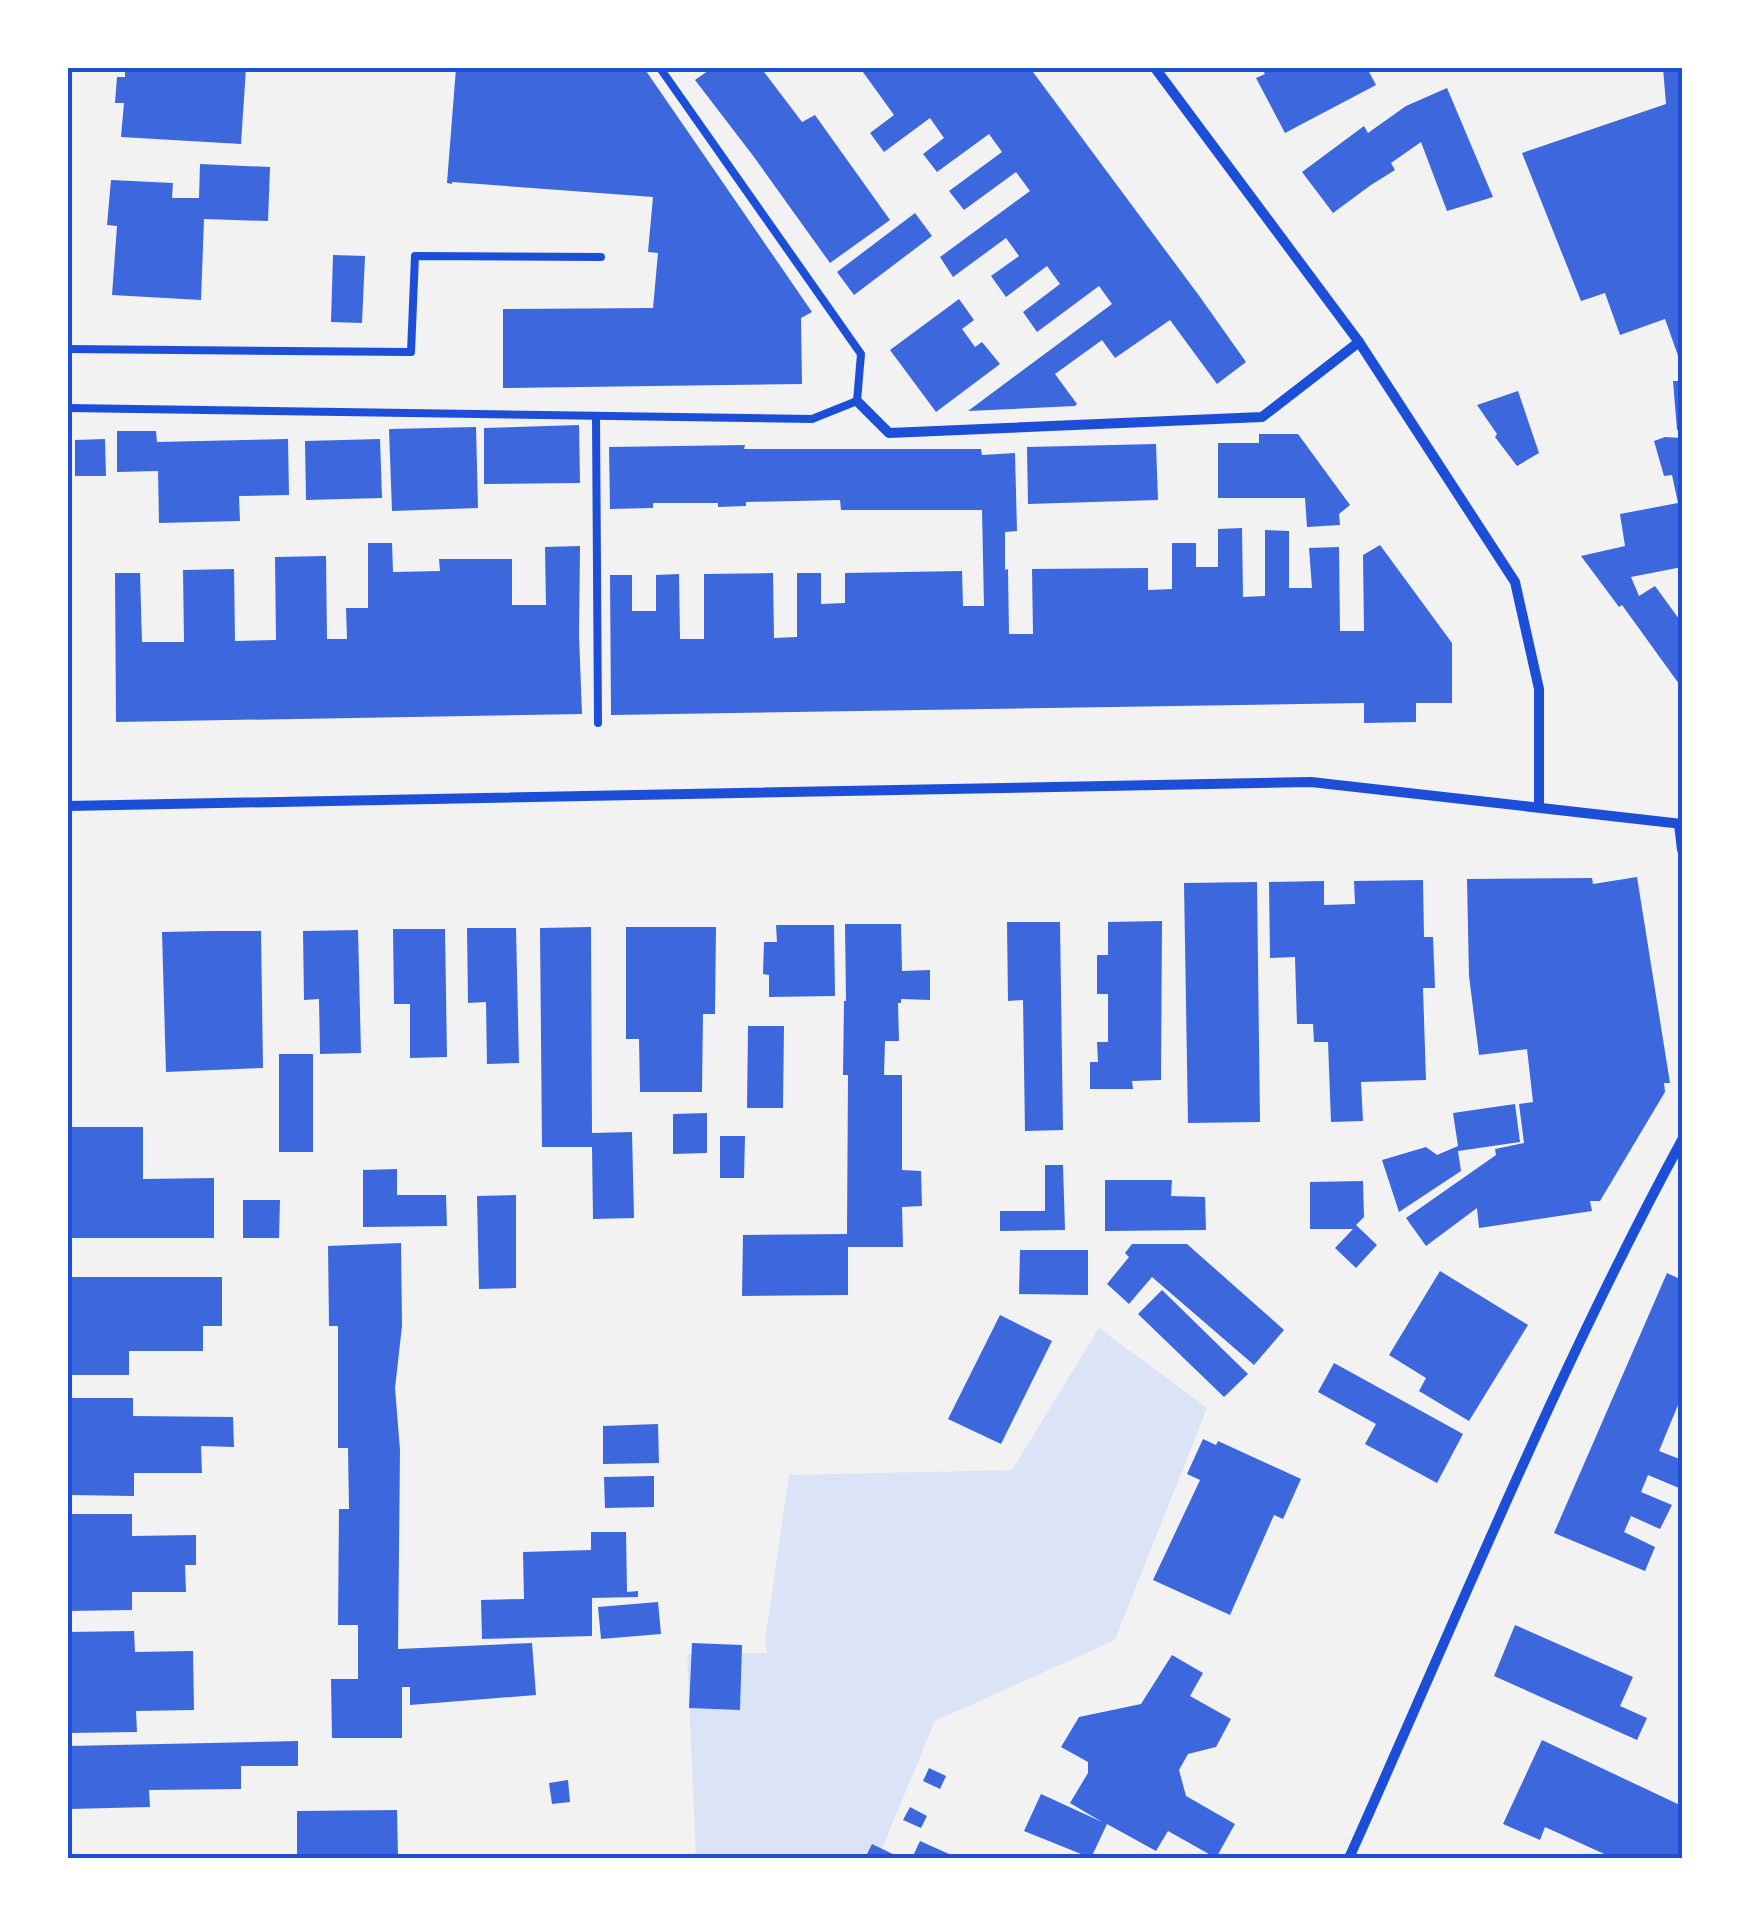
<svg xmlns="http://www.w3.org/2000/svg" width="1750" height="1926" font-family="'Varela Round',sans-serif">
<rect width="100%" height="100%" fill="#f2f2f2"/>
<path fill="#dbe4f7" d="M1099,1328l108,80 -92,232 -180,81 -57,137h-182l-9,-204 80,-1 -2,-12 24,-166 223,-5z"/>
<g fill="#3d67dc">
<path d="M125,68h121l-5,76 -120,-7 3,-34h-9l2,-26h8z"/>
<path d="M456,68h188l168,244 -11,6 1,66 -299,4v-79l150,-1 5,-55 -10,-1 5,-55 -201,-15v2l-5,-1z"/>
<path d="M712,68h49l41,54 13,-7 75,105 -60,43 -76,-106 -59,-77z"/>
<path d="M860,68h170l170,229 46,65 -29,22 -47,-64 -55,38 -13,-18 -47,34 22,30 -2,2 -107,5 144,-107 -13,-18 -62,46 -14,-20 37,-28 -13,-18 -41,31 -15,-21 28,-20 -13,-18 -53,39 -13,-20 90,-66 -14,-19 -52,38 -15,-19 53,-39 -13,-18 -52,38 -14,-18 21,-16 -14,-20 -46,34 -14,-19 24,-18z"/>
<path d="M1261,68h106l9,17 -91,48 -29,-55 9,-4z"/>
<path d="M1663,68h19v301l-3,1 -1,-5 3,-1 -16,-45 -45,16 -15,-42 -24,8 -59,-148 144,-49z"/>
<path d="M1447,88l46,109 -46,14 -26,-69 -30,21 4,7 -24,15 -38,28 -31,-41 62,-46 4,7 38,-27z"/>
<path d="M200,164l70,3 -2,54 -64,-2 -3,81 -89,-5 5,-69 -10,-1 4,-45 62,3 -1,15h27z"/>
<path d="M915,213l17,23 -78,59 -17,-23z"/>
<path d="M333,255l32,1 -3,67 -31,-1z"/>
<path d="M959,299l15,21 -12,9 13,18 7,-5 18,22 -64,48 -46,-62z"/>
<path d="M1673,381h9v49h-5z"/>
<path d="M1518,391l21,62 -22,13 -22,-29 2,-3 -20,-29z"/>
<path d="M579,425l1,58 -96,1v-56z"/>
<path d="M476,427l2,81 -86,3 -3,-82z"/>
<path d="M117,431h39l1,11 131,-3 1,56 -50,1 1,25 -81,2 -1,-52 -41,1z"/>
<path d="M1259,434h39l52,71 -11,9 1,11 -33,2 -2,-29h-87v-55h41z"/>
<path d="M1665,437l17,1v129l-51,10 8,19 16,-10 27,37v65l-60,-83 -3,2 -38,-51 44,-10 -5,-32 58,-11 -6,-28 -8,1 -10,-35z"/>
<path d="M105,439l1,37h-31v-36z"/>
<path d="M380,439l2,59 -76,2 -1,-59z"/>
<path d="M1156,444l2,56 -130,4 -1,-57z"/>
<path d="M745,445l-1,4h237l1,6 33,-2 2,78 -12,1v38l3,-1 1,65h24l-1,-65 116,-1v22l24,-1v-46h24v24h22v-38l24,-1 1,69 22,-1v-66l24,1v57h23l-3,-40 30,-1 1,84h24l-1,-76 17,-10 72,98v60h-36v19l-52,1v-20l-753,12 -1,-140h22v36h24v-36l23,-1 1,65h24v-65l69,-1 1,65 23,-1v-64h24v31l24,-1v-30l117,-2 1,35h21l-2,-96h-141l-1,-10 -94,2v4l-28,1v-4h-65v5l-43,1 -1,-62z"/>
<path d="M368,543h24l1,29 47,-1 -1,-12h73v46h34l-1,-58 35,-1 -1,89 3,79 -466,8 -1,-149h25l2,69h42l-1,-72 51,-1 1,72 41,-1 -1,-83 51,-1 1,83h20l-1,-31h22z"/>
<path d="M1637,877l33,206h-6l1,9 -65,109h-10l2,10 -113,17 -2,-20 -51,38 -20,-28 90,-63 -1,-6 29,-6 -5,-39 14,-2 -6,-53 -48,6 -10,-79 -2,-97 125,-1 1,6z"/>
<path d="M1423,880l1,57h9l2,51h-12l3,92 -65,2 2,39 -32,1 -3,-80h-14l-1,-18h-16l-2,-67 -25,1 -1,-76 55,-1v24l31,-1 -1,-23z"/>
<path d="M1257,882l3,240 -72,1 -4,-240z"/>
<path d="M1162,921l-1,159 -29,1 1,8h-43v-27h8l-1,-20h11v-48h-11v-39h11v-33z"/>
<path d="M1007,922h53l3,208 -38,1 -2,-131 -15,1z"/>
<path d="M845,924h56l1,47 28,-1v30l-29,-1v4h-3l1,38h-14l-1,34h18v95l19,1 1,35 -20,1 1,40h-55v48l-106,1 1,-61 104,-1 1,-159h-5l1,-74h2z"/>
<path d="M776,925h58l1,71 -66,1v-22l-6,-1 1,-32h13z"/>
<path d="M591,927l1,206 40,-1 2,86 -41,1 -1,-72h-50l-2,-219z"/>
<path d="M626,927h90l-1,87h-12l-1,78h-62l-1,-53h-13z"/>
<path d="M467,928h49l3,135 -32,1 -1,-62 -18,1z"/>
<path d="M393,929h52l2,128 -37,1v-54h-16z"/>
<path d="M358,930l3,123 -41,1 -1,-55 -15,1 -1,-69z"/>
<path d="M212,931h49l2,137 -97,4 -4,-140z"/>
<path d="M748,1026h36l-1,82h-36z"/>
<rect x="279" y="1054" width="34" height="98"/>
<path d="M1515,1104l5,38 -62,9 3,20 -62,41 -17,-52 44,-13 11,8 21,-9 -5,-33z"/>
<path d="M707,1113v40l-34,1v-40z"/>
<path d="M68,1127h75v52l71,-1v60h-146z"/>
<path d="M720,1136h25l-1,42h-24z"/>
<path d="M1045,1165h18l2,65 -65,1v-20h45z"/>
<path d="M397,1169v26h49l1,31 -84,1v-57z"/>
<path d="M1105,1180h67l-1,16 34,1 1,33 -101,1z"/>
<path d="M1363,1181l1,36 -8,8 21,20 -21,23 -21,-20 18,-19h-43v-47z"/>
<path d="M516,1195v93l-37,1 -2,-93z"/>
<path d="M243,1200h37l-1,38h-36z"/>
<path d="M401,1243l1,83 -7,62 5,62 -2,199 134,-6 4,52 -126,10v-18h-8v51h-70l-1,-59h27v-54h-20l1,-116h10l-1,-61h-10v-122h-9l-1,-80z"/>
<path d="M1132,1244h55l97,86 -30,35 -102,-88 -23,27 -22,-20 22,-27 -4,-4z"/>
<path d="M1020,1250h68v45l-69,-1z"/>
<path d="M1440,1271l88,54 -59,96 -50,-30 7,-13 -37,-23z"/>
<path d="M1667,1273l15,7v127l-4,-2 -19,46 23,9v20l-3,8 -31,-13 -7,17 31,13 -12,24 -29,-13 -7,16 31,15 -10,24 -91,-38z"/>
<path d="M68,1277h154v49h-19v25h-74v24h-61z"/>
<path d="M1162,1290l86,84 -24,23 -86,-83z"/>
<path d="M1000,1315l52,26 -51,103 -53,-25z"/>
<path d="M1334,1363l129,71 -26,49 -72,-39 11,-20 -58,-32z"/>
<path d="M68,1398h65v18l100,1 1,30 -33,-1 1,27h-68v23l-66,-1z"/>
<path d="M658,1424l1,39 -56,1v-38z"/>
<path d="M1203,1439l13,6 2,-4 83,38 -18,40 -9,-4 -44,100 -77,-35 47,-100 -13,-6z"/>
<path d="M654,1476v31l-49,1 -1,-31z"/>
<path d="M68,1514h64v22l64,-1v30h-11l1,27h-54v18l-64,1z"/>
<path d="M591,1532h35l1,60 11,-1v6l-46,1v38l-110,3 -1,-39 43,-1 -1,-47 68,-2z"/>
<path d="M658,1602l3,32 -60,5 -3,-32z"/>
<path d="M1515,1625l118,52 -13,29 27,12 -10,22 -143,-64z"/>
<path d="M134,1631l1,21 58,-1 1,59 -58,1 1,21 -69,1v-101z"/>
<path d="M692,1643l50,2 -2,65 -51,-2z"/>
<path d="M1172,1655l31,18 -13,23 41,23 -15,28 -28,7 -9,16 7,26 49,28 -19,34 -48,-27 -12,20 -49,-27 -16,34 -67,-27 17,-37 61,28 -32,-19 18,-30v-11l-27,-15 18,-30 62,-13z"/>
<path d="M1542,1740l140,66v52h-69l-68,-31 -5,13 -37,-16z"/>
<path d="M298,1741v25h-57v23l-92,1 1,17 -81,2 -1,-63z"/>
<path d="M929,1768l17,8 -6,13 -17,-8z"/>
<path d="M568,1780l2,22 -18,2 -3,-21z"/>
<path d="M910,1807l17,9 -6,12 -18,-8z"/>
<path d="M397,1810l1,47h-101v-46z"/>
<path d="M920,1841l38,17h-46z"/>
<path d="M872,1844l29,14h-36z"/>
</g>
<g fill="none" stroke-linecap="round" stroke-linejoin="round">
<g stroke="#1d4ed8" stroke-width="8">
<path d="M68,349l343,3 4,-96 186,1"/>
<path d="M68,408l744,11 45,-18 4,-47 -201,-286"/>
<path d="M596,417l2,306"/>
</g>
<g stroke="#1d4ed8" stroke-width="10">
<path d="M1155,68l204,274 156,240 24,107v118"/>
<path d="M857,401l32,32 373,-16 97,-75"/>
<path d="M68,806l1243,-24 371,42"/>
<path d="M1679,824l3,26"/>
<path d="M1349,1858c108,-240 207,-486 333,-718"/>
</g>
</g>
<rect width="1750" height="1926" fill="none" stroke="#ffffff" stroke-width="140"/>
<rect x="70" y="70" width="1610" height="1786" fill="none" stroke="#1d4ed8" stroke-width="4"/>
</svg>
